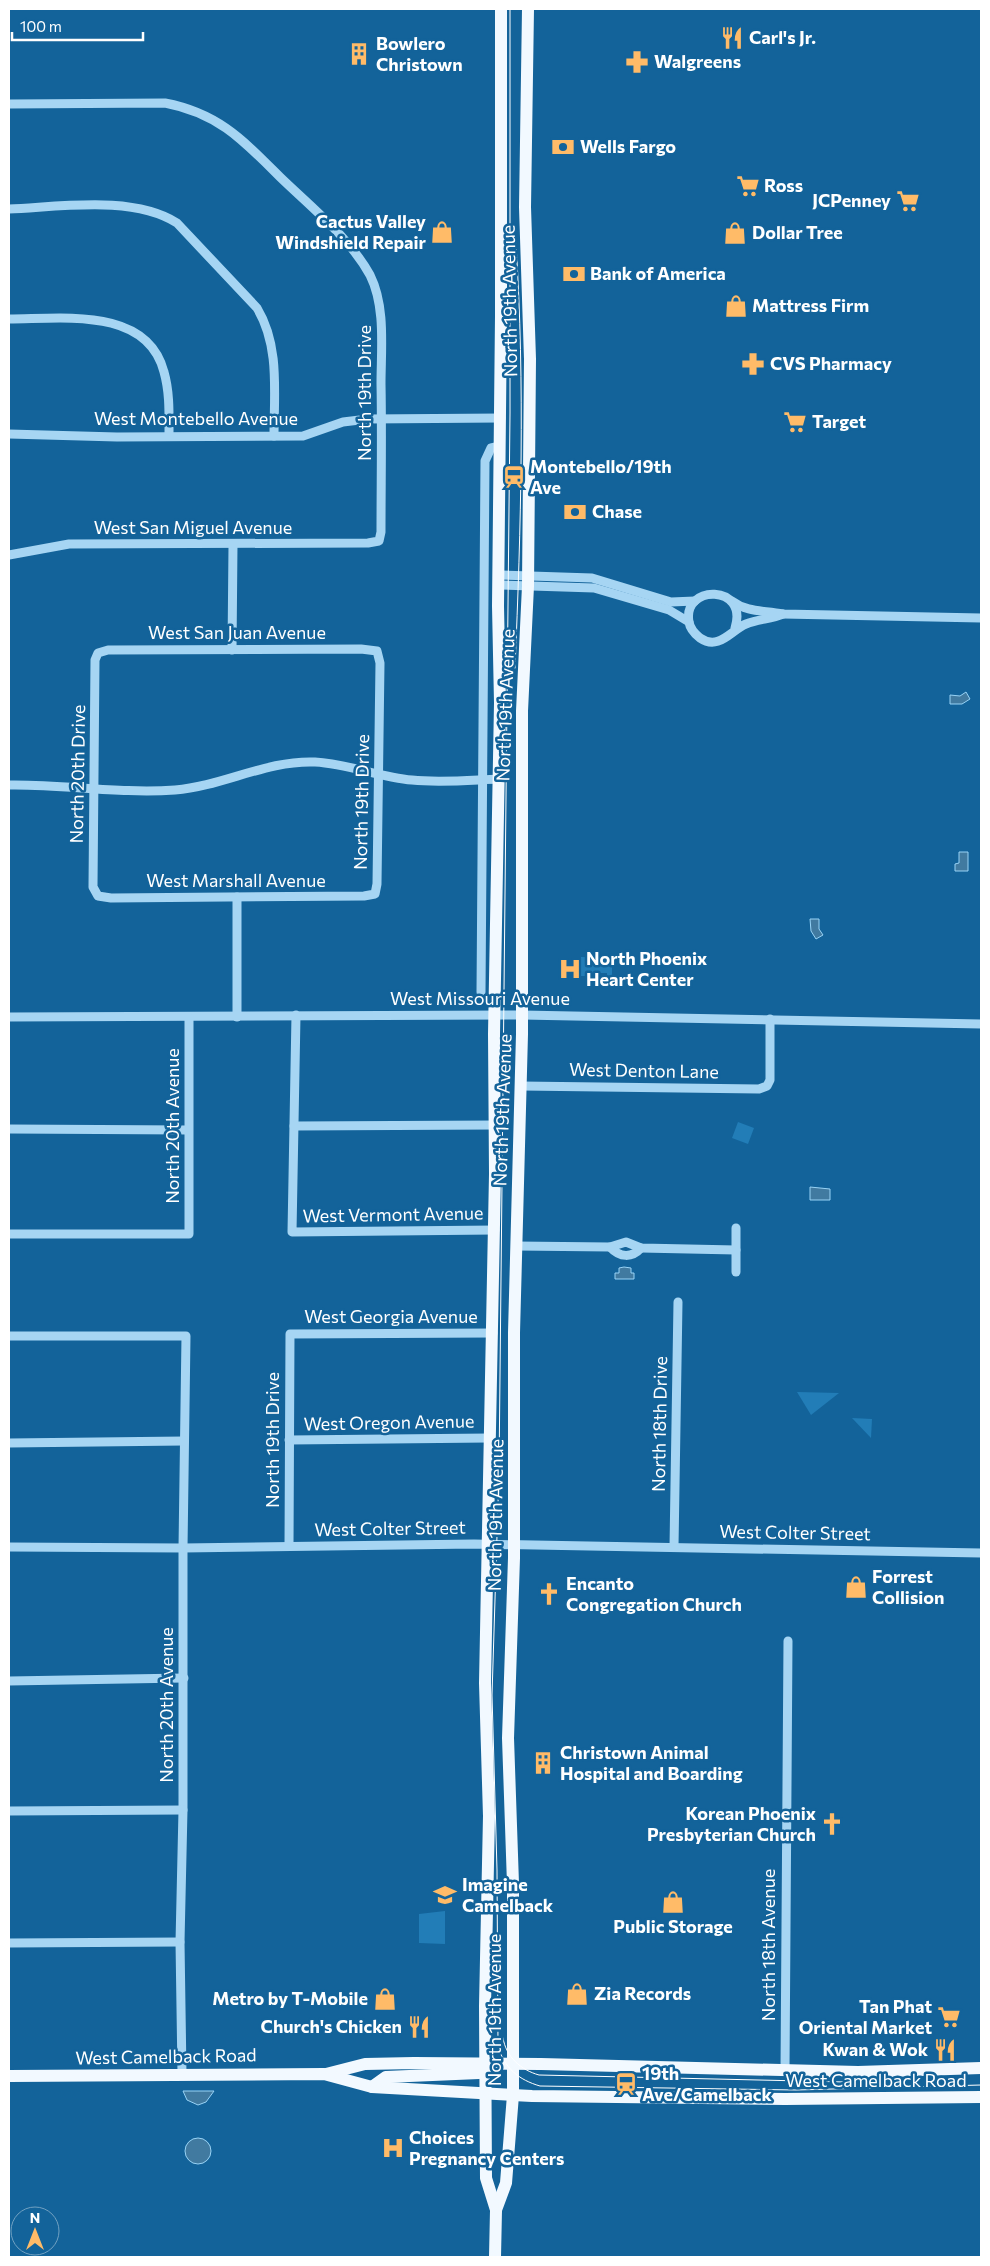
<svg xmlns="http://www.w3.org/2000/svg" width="990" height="2266" font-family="Commissioner,sans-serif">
<rect width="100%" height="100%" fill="#13639a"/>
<g fill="#227db7">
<path d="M581,957l31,1v18h-5v-3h-7l-1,3h-18z"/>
<path d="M738,1122l16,6 -6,16 -16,-6z"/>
<path d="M797,1392l42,1 -28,22z"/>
<path d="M852,1418l20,1 -1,19z"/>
<path d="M445,1911v33l-26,-1v-29z"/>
</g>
<g fill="#417aa0" stroke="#98d3f6">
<path d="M966,692l4,7 -8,5h-12v-9l10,1z"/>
<path d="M959,852h9v19h-13v-7l4,-1z"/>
<path d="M810,919h9v10l4,6 -7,4 -5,-8z"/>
<path d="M810,1187l20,2v11h-20z"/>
<path d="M624,1267l7,1v5h3v6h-19v-6h4v-5z"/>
<path d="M183,2091h31l-8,11 -8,3 -11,-5z"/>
<circle cx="198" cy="2151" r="13"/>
</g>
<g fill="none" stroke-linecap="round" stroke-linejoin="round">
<g stroke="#a6d5f3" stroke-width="9">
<path d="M9,104l156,-1c53,10 78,37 115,74 31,30 69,60 90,98 16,32 11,74 11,109 1,49 0,99 0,148l-2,9 -11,2 -299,1 -60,11"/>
<path d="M9,209c51,-2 124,-14 168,14l80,85c23,38 17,84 17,128"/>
<path d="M9,319c52,0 138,-13 155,53 6,21 5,43 5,64"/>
<path d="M9,434l108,3 186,-1 40,-14 25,-3 133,-1"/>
<path d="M499,575l93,3 79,24 24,-1"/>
<path d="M499,585l95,3 75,22 20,12"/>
<path d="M732,601c16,12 32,9 51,13l198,4"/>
<path d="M735,628c14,-44 -53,-44 -46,-6 1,7 6,12 11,16 19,13 31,-8 46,-14 13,-5 25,-5 37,-10"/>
<path d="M361,649l16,2 3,12 -3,221 -2,10 -11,2 -253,2 -13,-2 -5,-9 2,-227 3,-7 10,-3z"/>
<path d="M232,650l1,-105"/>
<path d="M9,785c55,-1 110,9 166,5 48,-4 92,-30 140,-28 34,2 64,15 97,18 28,3 59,0 87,-1"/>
<path d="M481,992l4,-531 6,-13 9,-2"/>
<path d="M296,1015l-4,217 203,-2"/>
<path d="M9,1017l513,-2 459,9"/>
<path d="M237,1017v-120"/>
<path d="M521,1086l238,3 8,-3 3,-6v-61"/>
<path d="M294,1126l202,-1"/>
<path d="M9,1129l179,1"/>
<path d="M9,1234h180v-216"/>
<path d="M516,1246l94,1 16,-5 15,6 95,2"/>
<path d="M610,1247c10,11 22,11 31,1"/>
<path d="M736,1272v-44"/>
<path d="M9,1336h177l-3,212v262l-3,132 2,132"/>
<path d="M289,1440l200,-2"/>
<path d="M9,1443l175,-2"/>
<path d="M289,1546l1,-212 203,-1"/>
<path d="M9,1547l174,1 291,-4 507,9"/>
<path d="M674,1547l4,-245"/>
<path d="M9,1681l175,-3"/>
<path d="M9,1811l174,-1"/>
<path d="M9,1943l171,-1"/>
<path d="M785,2070l3,-429"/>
</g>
<g stroke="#f2f9ff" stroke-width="12">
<path d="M326,2074l39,-10 49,-1 127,1 317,8 123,-4"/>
<path d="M9,2076l315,-2 48,13 160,9 253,3 196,-2"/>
<path d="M372,2087l14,-10 93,-4 12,-3"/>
<path d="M496,2210l-10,-32 -1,-172 4,-190 -4,-133 10,-509 -1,-140 6,-331 -2,-97 3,-290v-307"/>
<path d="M495,2257l1,-47 10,-27 7,-88v-211l-5,-146 6,-180v-225l8,-299v-323l6,-125 2,-227 -5,-152 3,-198"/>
</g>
<g stroke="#fff" stroke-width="1">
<path d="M510,9v404l-11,1059 -7,223 5,175 1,176c6,22 21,34 42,40l256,4 185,-5"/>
<path d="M515,668c6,-141 10,-283 1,-424"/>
<path d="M503,2038c3,19 18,32 36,37l307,7"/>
</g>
</g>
<defs>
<symbol id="restaurant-bare" viewBox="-9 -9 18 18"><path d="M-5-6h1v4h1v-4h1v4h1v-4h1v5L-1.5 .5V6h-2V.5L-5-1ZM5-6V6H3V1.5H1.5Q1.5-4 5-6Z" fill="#ffbb68" stroke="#13639a" stroke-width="2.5" paint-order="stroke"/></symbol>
<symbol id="building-bare" viewBox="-9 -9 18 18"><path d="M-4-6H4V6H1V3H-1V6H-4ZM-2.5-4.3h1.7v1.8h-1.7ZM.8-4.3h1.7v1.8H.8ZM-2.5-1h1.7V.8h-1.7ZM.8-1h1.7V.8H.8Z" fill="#ffbb68" stroke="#13639a" stroke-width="2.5" paint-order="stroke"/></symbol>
<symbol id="pharmacy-bare" viewBox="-9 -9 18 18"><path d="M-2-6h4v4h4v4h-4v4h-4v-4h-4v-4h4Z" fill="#ffbb68" stroke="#13639a" stroke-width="2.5" paint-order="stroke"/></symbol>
<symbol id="bank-bare" viewBox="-9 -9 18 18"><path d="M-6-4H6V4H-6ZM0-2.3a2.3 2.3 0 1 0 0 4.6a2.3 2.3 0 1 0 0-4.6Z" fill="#ffbb68" stroke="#13639a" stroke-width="2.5" paint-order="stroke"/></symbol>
<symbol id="supermarket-bare" viewBox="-9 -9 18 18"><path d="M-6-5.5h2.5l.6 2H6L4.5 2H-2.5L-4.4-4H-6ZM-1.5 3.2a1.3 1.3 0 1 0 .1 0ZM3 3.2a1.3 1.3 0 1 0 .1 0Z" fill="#ffbb68" stroke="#13639a" stroke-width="2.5" paint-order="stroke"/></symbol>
<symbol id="shop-bare" viewBox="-9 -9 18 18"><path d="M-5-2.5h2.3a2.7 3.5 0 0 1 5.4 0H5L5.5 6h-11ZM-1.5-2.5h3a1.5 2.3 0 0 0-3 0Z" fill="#ffbb68" stroke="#13639a" stroke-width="2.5" paint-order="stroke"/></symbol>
<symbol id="station-bare" viewBox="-9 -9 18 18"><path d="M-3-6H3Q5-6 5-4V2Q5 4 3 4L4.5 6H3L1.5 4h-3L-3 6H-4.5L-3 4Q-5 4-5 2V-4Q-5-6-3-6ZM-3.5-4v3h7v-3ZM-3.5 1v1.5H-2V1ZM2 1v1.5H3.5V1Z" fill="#ffbb68" stroke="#13639a" stroke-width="2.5" paint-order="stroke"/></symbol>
<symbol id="hospital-bare" viewBox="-9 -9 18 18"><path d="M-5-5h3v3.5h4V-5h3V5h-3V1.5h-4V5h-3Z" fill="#ffbb68" stroke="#13639a" stroke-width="2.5" paint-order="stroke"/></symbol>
<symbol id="church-bare" viewBox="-9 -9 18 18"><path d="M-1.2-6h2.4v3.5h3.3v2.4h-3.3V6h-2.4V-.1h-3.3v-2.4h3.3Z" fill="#ffbb68" stroke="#13639a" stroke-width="2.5" paint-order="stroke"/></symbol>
<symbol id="school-bare" viewBox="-9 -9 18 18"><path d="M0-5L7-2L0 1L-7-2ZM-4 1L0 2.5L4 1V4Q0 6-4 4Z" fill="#ffbb68" stroke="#13639a" stroke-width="2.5" paint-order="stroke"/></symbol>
</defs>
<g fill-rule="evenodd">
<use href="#restaurant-bare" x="716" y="22" width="32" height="32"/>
<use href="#building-bare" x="343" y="38" width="32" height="32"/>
<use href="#pharmacy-bare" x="621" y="46" width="32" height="32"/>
<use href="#bank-bare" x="547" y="131" width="32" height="32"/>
<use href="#supermarket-bare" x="732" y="170" width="32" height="32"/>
<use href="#supermarket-bare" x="892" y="185" width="32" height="32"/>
<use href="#shop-bare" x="426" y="216" width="32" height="32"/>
<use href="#shop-bare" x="719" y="217" width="32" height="32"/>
<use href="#bank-bare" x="558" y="258" width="32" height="32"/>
<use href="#shop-bare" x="720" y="290" width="32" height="32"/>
<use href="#pharmacy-bare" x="737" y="348" width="32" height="32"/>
<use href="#supermarket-bare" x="779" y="406" width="32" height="32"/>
<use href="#station-bare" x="498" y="461" width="32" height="32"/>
<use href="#bank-bare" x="559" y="496" width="32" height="32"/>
<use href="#hospital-bare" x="554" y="953" width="32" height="32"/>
<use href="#shop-bare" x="840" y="1571" width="32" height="32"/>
<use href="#church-bare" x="533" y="1578" width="32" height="32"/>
<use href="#building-bare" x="527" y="1747" width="32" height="32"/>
<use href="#church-bare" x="816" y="1808" width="32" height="32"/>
<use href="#school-bare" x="429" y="1879" width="32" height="32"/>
<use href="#shop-bare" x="657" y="1886" width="32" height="32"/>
<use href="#shop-bare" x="561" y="1978" width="32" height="32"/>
<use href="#shop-bare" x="369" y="1983" width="32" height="32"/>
<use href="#supermarket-bare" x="933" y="2001" width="32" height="32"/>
<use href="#restaurant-bare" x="403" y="2011" width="32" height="32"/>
<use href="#restaurant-bare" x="929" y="2034" width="32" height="32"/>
<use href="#station-bare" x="610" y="2068" width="32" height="32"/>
<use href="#hospital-bare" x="377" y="2132" width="32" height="32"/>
</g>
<g text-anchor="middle" stroke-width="5" stroke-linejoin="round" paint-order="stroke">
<g font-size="18" font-weight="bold" fill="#fff" stroke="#13639a" text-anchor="start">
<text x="749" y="44">Carl's Jr.</text>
<text x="376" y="50">Bowlero<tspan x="376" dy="21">Christown</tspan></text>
<text x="654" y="68">Walgreens</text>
<text x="580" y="153">Wells Fargo</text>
<text x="764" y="192">Ross</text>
<text x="891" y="207" text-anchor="end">JCPenney</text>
<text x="426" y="228" text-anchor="end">Cactus Valley<tspan x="426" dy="21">Windshield Repair</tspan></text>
<text x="752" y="239">Dollar Tree</text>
<text x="590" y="280">Bank of America</text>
<text x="752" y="312">Mattress Firm</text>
<text x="770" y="370">CVS Pharmacy</text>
<text x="812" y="428">Target</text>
<text x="530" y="473">Montebello/19th<tspan x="530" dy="21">Ave</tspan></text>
<text x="592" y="518">Chase</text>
<text x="586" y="965">North Phoenix<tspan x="586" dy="21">Heart Center</tspan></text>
<text x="872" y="1583">Forrest<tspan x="872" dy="21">Collision</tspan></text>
<text x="566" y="1590">Encanto<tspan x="566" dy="21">Congregation Church</tspan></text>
<text x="560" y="1759">Christown Animal<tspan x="560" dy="21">Hospital and Boarding</tspan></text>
<text x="816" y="1820" text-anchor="end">Korean Phoenix<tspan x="816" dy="21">Presbyterian Church</tspan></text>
<text x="462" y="1891">Imagine<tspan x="462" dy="21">Camelback</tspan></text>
<text x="673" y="1933" text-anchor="middle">Public Storage</text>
<text x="594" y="2000">Zia Records</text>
<text x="368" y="2005" text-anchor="end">Metro by T-Mobile</text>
<text x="932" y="2013" text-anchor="end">Tan Phat<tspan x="932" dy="21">Oriental Market</tspan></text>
<text x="402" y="2033" text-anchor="end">Church's Chicken</text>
<text x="928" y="2056" text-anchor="end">Kwan &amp; Wok</text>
<text x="642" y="2080">19th<tspan x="642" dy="21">Ave/Camelback</tspan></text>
<text x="409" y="2144">Choices<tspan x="409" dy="21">Pregnancy Centers</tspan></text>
</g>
<g font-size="18" fill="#fff" stroke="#13639a">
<text transform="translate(510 301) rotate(-91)" y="6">North 19th Avenue</text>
<text transform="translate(365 393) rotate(-90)" y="6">North 19th Drive</text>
<text x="196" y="425">West Montebello Avenue</text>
<text x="193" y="534">West San Miguel Avenue</text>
<text x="237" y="639">West San Juan Avenue</text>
<text transform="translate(506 705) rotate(-88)" y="6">North 19th Avenue</text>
<text transform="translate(78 774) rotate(-89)" y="6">North 20th Drive</text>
<text transform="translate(362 802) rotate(-89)" y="6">North 19th Drive</text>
<text x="236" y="887">West Marshall Avenue</text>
<text x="480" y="1005">West Missouri Avenue</text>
<text transform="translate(644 1071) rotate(1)" y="6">West Denton Lane</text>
<text transform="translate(503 1110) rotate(-88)" y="6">North 19th Avenue</text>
<text transform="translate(173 1126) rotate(-90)" y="6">North 20th Avenue</text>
<text transform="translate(393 1215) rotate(-1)" y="6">West Vermont Avenue</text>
<text x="391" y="1323">West Georgia Avenue</text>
<text transform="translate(389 1423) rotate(-1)" y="6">West Oregon Avenue</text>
<text transform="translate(660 1424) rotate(-89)" y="6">North 18th Drive</text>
<text transform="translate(273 1440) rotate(-90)" y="6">North 19th Drive</text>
<text transform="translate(496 1515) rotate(-89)" y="6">North 19th Avenue</text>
<text transform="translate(390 1529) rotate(-1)" y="6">West Colter Street</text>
<text transform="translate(795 1533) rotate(1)" y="6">West Colter Street</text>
<text transform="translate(167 1705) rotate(-90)" y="6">North 20th Avenue</text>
<text transform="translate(769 1945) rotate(-90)" y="6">North 18th Avenue</text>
<text transform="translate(495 2010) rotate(-90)" y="6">North 19th Avenue</text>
<text transform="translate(166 2057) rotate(-1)" y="6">West Camelback Road</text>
<text x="876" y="2087">West Camelback Road</text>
</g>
</g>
<rect width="990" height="2266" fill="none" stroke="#ffffff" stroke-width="20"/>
<g transform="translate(35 2231)"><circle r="24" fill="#13639a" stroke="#71a1c2"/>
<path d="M0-4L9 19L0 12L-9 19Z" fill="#ffbb68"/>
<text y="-8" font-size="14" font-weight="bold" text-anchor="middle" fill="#ffffff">N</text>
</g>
<path d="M12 32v8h131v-8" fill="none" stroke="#ffffff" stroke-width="2.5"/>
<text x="20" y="32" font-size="15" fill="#ffffff" stroke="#13639a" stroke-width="4" paint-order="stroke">100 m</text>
</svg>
